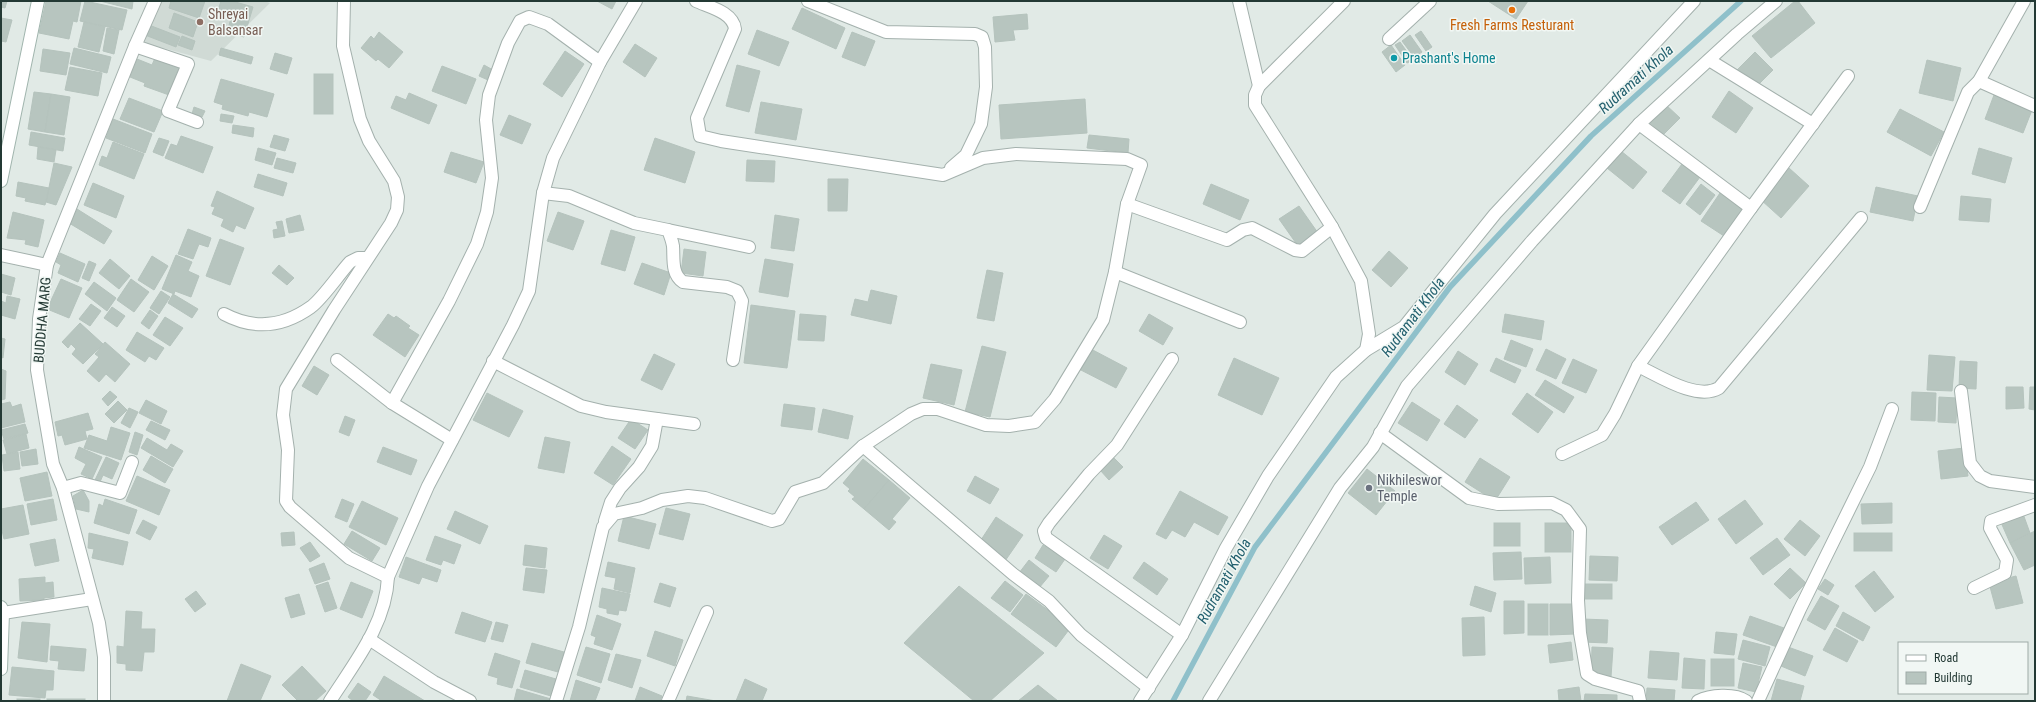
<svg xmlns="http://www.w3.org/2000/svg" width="2036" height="702" font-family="'Roboto Condensed',sans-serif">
<rect width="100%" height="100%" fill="#e1eae6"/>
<path fill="#d0dad5" d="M160,1h104l6,2 -59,58 -70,-19z"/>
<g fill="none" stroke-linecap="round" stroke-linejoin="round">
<path stroke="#8fc0ca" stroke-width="5.5" d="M1173,701l82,-154 195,-260 141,-151 150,-135"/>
</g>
<g fill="#b7c5bf" stroke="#b5c3bd">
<path d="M1,1h6l-2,7 -4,-1z"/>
<path d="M46,1h35l-4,21 -4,-1 -4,18 -30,-6z"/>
<path d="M85,1l42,9 -5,20 -42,-9z"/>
<path d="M100,1h33l-1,8z"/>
<path d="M171,1h34l-6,17 -30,-10z"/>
<path d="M221,1h11l21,6 -9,30 -17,-5 5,-17 -14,-4z"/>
<path d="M597,1h19l-4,8z"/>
<path d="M1488,1h40l-12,18z"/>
<path d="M1795,1h3l17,22 -44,35 -19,-22z"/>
<path d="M802,8l43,20 -9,21 -44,-20z"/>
<path d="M174,13l24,9 -5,15 -24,-9z"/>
<path d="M1027,14l1,15 -15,1 2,10 -20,2 -2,-25z"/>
<path d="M1,18l11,2 -6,22 -5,-1z"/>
<path d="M84,22l21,5 -6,25 -21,-5z"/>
<path d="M149,25l31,12 -4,10 -31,-12z"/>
<path d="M107,28l12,2 -5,24 -11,-3z"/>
<path d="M757,30l32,12 -10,24 -31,-12z"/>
<path d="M1421,31l11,16 -6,4 -11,-16z"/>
<path d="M379,32l24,20 -14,16 -11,-9 -2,2 -15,-13 10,-12 3,3z"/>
<path d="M852,32l23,9 -10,25 -23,-9z"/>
<path d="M1410,35l12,17 -8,5 -12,-16z"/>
<path d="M182,36l13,5 -3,9 -14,-5z"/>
<path d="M1400,42l13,18 -6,3 -12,-18z"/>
<path d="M635,44l22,14 -12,19 -22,-15z"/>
<path d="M1391,45l14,20 -9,7 -14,-20z"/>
<path d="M74,48l37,9 -4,16 -37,-9z"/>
<path d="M221,48l32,9 -2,7 -32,-9z"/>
<path d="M43,49l27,4 -4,22 -26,-4z"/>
<path d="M565,51l19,13 -22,33 -19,-13z"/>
<path d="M1755,52l18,18 -18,18 -18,-18z"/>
<path d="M275,53l17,5 -5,16 -17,-5z"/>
<path d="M155,58l24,9 -10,28 -25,-9 1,-3 -15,-6 7,-18 15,6z"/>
<path d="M1927,60l34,8 -8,33 -34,-8z"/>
<path d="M484,65l9,5 -5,10 -9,-4z"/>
<path d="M737,65l23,6 -11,41 -23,-6z"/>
<path d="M442,66l34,13 -10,25 -34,-13z"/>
<path d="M70,67l32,6 -4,23 -33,-6z"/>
<rect x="314" y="74" width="19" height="40"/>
<path d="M221,79l53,15 -7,23 -18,-5 -1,4 -26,-7 1,-4 -9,-3z"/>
<path d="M1729,91l24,17 -17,25 -24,-16z"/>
<path d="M34,92l17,2 -6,38 -17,-3z"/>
<path d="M409,93l28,12 -8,19 -38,-16 5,-12 10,4z"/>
<path d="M51,94l19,3 -6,38 -19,-3z"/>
<path d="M1994,95l38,15 -9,23 -38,-14z"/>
<path d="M129,98l34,13 -9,21 -34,-13z"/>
<path d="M1085,99l2,34 -86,6 -2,-34z"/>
<path d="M761,102l41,7 -6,31 -41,-7z"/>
<path d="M1665,104l15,14 -17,17 -15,-14z"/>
<path d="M194,107l11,4 -3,6 -10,-3z"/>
<path d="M1900,109l44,23 -13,24 -44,-24z"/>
<path d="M221,114l13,2 -2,7 -12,-2z"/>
<path d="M509,115l22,9 -9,20 -22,-9z"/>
<path d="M113,119l39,15 -7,19 -39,-15z"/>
<path d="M233,125l21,3 -1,9 -21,-4z"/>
<path d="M31,132l34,6 -2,13 -34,-6z"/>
<path d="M274,135l15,4 -4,12 -15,-4z"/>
<path d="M1089,135l40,4 -1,14 -41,-5z"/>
<path d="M181,136l32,11 -10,26 -38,-15 6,-14 6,2z"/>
<path d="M159,138l10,3 -6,15 -10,-4z"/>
<path d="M655,138l40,14 -10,31 -41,-13z"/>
<path d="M113,142l31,12 -10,25 -35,-14 3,-9 5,2z"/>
<path d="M38,147l18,3 -2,12 -17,-3z"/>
<path d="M258,148l18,5 -4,12 -17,-5z"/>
<path d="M1979,148l33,10 -7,25 -33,-9z"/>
<path d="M1621,151l26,21 -14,17 -26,-21z"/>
<path d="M451,152l33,10 -8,21 -32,-11z"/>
<path d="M277,158l19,5 -3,10 -19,-5z"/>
<path d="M747,160l28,1 -1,21 -28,-1z"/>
<path d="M54,163l18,4 -16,38 -10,-3z"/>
<path d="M1682,164l18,13 -20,27 -18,-13z"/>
<path d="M1789,168l20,18 -28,32 -21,-19z"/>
<path d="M258,174l29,9 -4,13 -29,-9z"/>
<path d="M828,179h20l-1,32h-19z"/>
<path d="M18,182l31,6 -4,17 -20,-4 1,-3 -10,-2z"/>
<path d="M93,183l31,13 -8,22 -32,-13z"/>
<path d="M1211,184l38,16 -9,20 -37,-16z"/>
<path d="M1701,184l14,11 -15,20 -14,-11z"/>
<path d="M1876,187l42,9 -5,25 -43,-9z"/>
<path d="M217,191l37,17 -9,21 -9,-4 -3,7 -12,-6 3,-7 -12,-5 3,-7 -4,-1z"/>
<path d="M1720,193l23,15 -19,28 -23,-15z"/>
<path d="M1961,196l30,3 -2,23 -30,-2z"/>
<path d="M1299,206l19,27 -20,13 -19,-27z"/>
<path d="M77,209l35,22 -8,13 -35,-21z"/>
<path d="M13,212l31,8 -6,27 -13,-3 1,-4 -19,-2z"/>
<path d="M558,212l26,9 -11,29 -26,-9z"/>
<path d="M300,215l4,15 -15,3 -3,-14z"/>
<path d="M775,215l24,4 -5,32 -23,-3z"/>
<path d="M282,221l3,15 -11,2 -1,-8 5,-1 -2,-7z"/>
<path d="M188,229l23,9 -3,9 -9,-3 -6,15 -15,-5z"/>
<path d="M611,230l24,7 -10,34 -24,-7z"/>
<path d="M220,239l24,9 -14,37 -24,-9z"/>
<path d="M684,249l22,3 -3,24 -22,-3z"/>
<path d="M1389,251l19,17 -17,19 -19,-17z"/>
<path d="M60,253l25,11 -7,18 -20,-9 3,-8 -5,-3z"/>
<path d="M176,255l16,7 -4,9 11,5 -8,21 -16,-6 -1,3 -12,-5z"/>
<path d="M152,256l16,10 -14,24 -16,-10z"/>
<path d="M110,259l20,17 -11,13 -20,-16z"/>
<path d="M765,259l28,5 -5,33 -29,-5z"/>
<path d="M89,261l7,3 -7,17 -7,-3z"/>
<path d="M642,263l29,10 -7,22 -30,-11z"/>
<path d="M279,265l15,13 -7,7 -15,-12z"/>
<path d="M987,270l16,3 -9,48 -17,-3z"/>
<path d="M1,274l14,4 -4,17 -10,-3z"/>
<path d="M61,279l21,9 -13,30 -22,-9z"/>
<path d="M131,279l18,13 -15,20 -17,-12z"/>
<path d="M94,282l22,16 -9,13 -22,-17z"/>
<path d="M871,290l26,6 -6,28 -40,-9 4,-16 13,3z"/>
<path d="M161,291l9,6 -11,17 -9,-6z"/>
<path d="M173,294l25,15 -6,9 -24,-15z"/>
<path d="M7,296l13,3 -5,20 -14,-4v-14l5,2z"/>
<path d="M91,304l10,7 -11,15 -11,-7z"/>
<path d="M751,305l44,6 -8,57 -43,-5z"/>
<path d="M112,307l13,9 -8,11 -13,-9z"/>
<path d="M150,310l8,6 -9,13 -8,-6z"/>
<path d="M388,314l6,4 2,-2 14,10 -2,2 11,7 -14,22 -32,-22z"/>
<path d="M800,314l26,2 -2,25 -26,-1z"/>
<path d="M1149,314l24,14 -10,17 -24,-14z"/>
<path d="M1505,314l39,7 -3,19 -39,-8z"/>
<path d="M165,317l18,11 -13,18 -17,-11z"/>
<path d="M80,323l23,21 -20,20 -11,-10 4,-5 -5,-5 -3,4 -6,-6z"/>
<path d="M137,332l27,16 -8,12 -7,-4 -4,6 -19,-12z"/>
<path d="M1,338l4,1 -2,19 -2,-1z"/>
<path d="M1511,340l22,9 -7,18 -22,-8z"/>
<path d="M105,342l25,22 -15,18 -9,-8 -7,8 -12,-11 12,-14 -4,-3z"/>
<path d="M982,346l24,6 -16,65 -25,-5z"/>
<path d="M1089,348l38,20 -11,20 -39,-20z"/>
<path d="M1546,349l20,10 -10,20 -20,-9z"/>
<path d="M1458,351l20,13 -13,21 -20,-13z"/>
<path d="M654,354l21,10 -13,26 -21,-10z"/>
<path d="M1929,355l26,2 -3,34 -25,-1z"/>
<path d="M1234,358l45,20 -17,37 -44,-20z"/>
<path d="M1496,358l25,12 -6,13 -25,-12z"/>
<path d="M1573,359l24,11 -11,23 -24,-10z"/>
<path d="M1960,361l17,1 -1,27 -17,-1z"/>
<path d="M931,364l31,6 -8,35 -31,-7z"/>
<path d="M314,366l15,9 -12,20 -15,-9z"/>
<path d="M1,369l5,2 -1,28 -4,1z"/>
<path d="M1545,380l29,17 -10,16 -29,-18z"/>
<path d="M2006,387h17l1,21 -18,1z"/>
<path d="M2030,387h5v23l-6,-1z"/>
<path d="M110,391l7,6 -9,9 -6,-7z"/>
<path d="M1912,392l24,1 -1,28 -24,-1z"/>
<path d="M487,393l36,18 -14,26 -36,-17z"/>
<path d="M1527,393l26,19 -15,21 -26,-19z"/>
<path d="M1939,397l18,1 -1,25 -18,-1z"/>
<path d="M146,400l21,11 -6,13 -22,-11z"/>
<path d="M118,401l9,9 -13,13 -9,-9z"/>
<path d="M10,402l2,5 9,-3 4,18 -24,6v-24z"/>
<path d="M1412,402l28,18 -13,21 -29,-18z"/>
<path d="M784,404l31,4 -3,22 -31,-4z"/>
<path d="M1457,405l21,15 -13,18 -21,-14z"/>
<path d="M129,408l9,4 -8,16 -9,-5z"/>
<path d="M823,409l30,7 -5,23 -30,-7z"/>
<path d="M88,413l5,16 -8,2 2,8 -22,6 -3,-10 -4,1 -3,-14z"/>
<path d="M345,416l10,4 -6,16 -10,-4z"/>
<path d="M631,419l17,11 -13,19 -17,-11z"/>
<path d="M151,421l19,9 -5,10 -19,-10z"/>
<path d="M25,424l3,9 -24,6 -3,-9z"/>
<path d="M111,427l19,6 -9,27 -37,-12 5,-13 18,6z"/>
<path d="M135,432l8,3 -6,20 -8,-3z"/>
<path d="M26,434l3,14 -22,6 -4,-14z"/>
<path d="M545,437l25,5 -6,31 -26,-5z"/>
<path d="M147,438l20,12 4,-6 12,7 -10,16 -32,-19z"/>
<path d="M612,446l19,13 -18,26 -19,-12z"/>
<path d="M79,447l23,10 -10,22 -11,-5 5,-10 -11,-6z"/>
<path d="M383,447l34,13 -6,15 -34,-13z"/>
<path d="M1964,448l4,28 -27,3 -3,-28z"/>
<path d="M36,449l2,15 -16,2 -2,-14z"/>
<path d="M18,452l2,17 -16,2 -2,-16z"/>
<path d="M151,456l22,13 -8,14 -22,-13z"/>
<path d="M1112,456l11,11 -14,13 -9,-10z"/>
<path d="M106,457l13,6 -7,16 -9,-4 -3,7 -5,-2z"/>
<path d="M1480,458l30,19 -15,24 -30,-19z"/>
<path d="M863,459l26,21 -25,29 -12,-10 3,-2 -7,-6 2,-2 -7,-6z"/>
<path d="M1367,469l28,22 -19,24 -28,-22z"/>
<path d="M47,472l5,24 -27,5 -5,-23z"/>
<path d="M137,476l33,14 -11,25 -33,-14z"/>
<path d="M975,476l24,13 -9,15 -23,-13z"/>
<path d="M889,480l21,18 -18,21 4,3 -7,8 -25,-21z"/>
<path d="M83,490l6,11v11l-13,-3 -3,-13z"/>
<path d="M1180,491l48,26 -10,18 -24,-13 -9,15 -13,-7 -6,9 -10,-5z"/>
<path d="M53,499l4,21 -26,5 -4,-21z"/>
<path d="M105,499l32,11 -8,24 -35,-11 5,-19 4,2z"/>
<path d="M342,499l12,5 -7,18 -12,-5z"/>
<path d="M1745,500l18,24 -27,20 -18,-25z"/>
<path d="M362,501l36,17 -12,27 -37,-18z"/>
<path d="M1696,502l13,18 -37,25 -13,-18z"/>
<path d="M1892,503v20l-30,1 -1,-20z"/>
<path d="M23,505l6,29 -25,5 -3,-13v-17z"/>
<path d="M666,508l24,6 -7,26 -24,-6z"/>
<path d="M455,511l33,15 -8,18 -33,-15z"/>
<path d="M2022,511l8,22 -20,10 -10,-23z"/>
<path d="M624,516l32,8 -7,25 -31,-8z"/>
<path d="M996,517l27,18 -18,26 -26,-18z"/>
<path d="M143,520l14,7 -7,13 -14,-7z"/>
<path d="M1800,520l20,16 -15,20 -21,-17z"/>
<rect x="1494" y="523" width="26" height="23"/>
<rect x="1545" y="523" width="26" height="29"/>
<path d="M352,531l28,17 -8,13 -28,-17z"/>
<path d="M2035,531v34l-11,5 -14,-27z"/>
<path d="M294,532l1,13 -13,1 -1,-13z"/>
<path d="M89,533l39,9 -5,23 -31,-7 2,-9 -6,-1z"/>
<rect x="1854" y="533" width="38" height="18"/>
<path d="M1104,535l18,11 -14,23 -18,-11z"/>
<path d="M435,536l26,9 -7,19 -11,-4 -2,5 -15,-5z"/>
<path d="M1777,538l13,17 -27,20 -13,-17z"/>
<path d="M55,539l4,22 -24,5 -5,-22z"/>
<path d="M310,542l10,14 -10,6 -10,-14z"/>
<path d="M525,545l22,3 -2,20 -22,-3z"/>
<path d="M1043,545l22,14 -9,13 -21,-14z"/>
<path d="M1521,552l1,27 -28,1 -1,-27z"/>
<path d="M1590,556l28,1 -1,24 -28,-1z"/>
<path d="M406,557l35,13 -4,12 -15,-5 -3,7 -20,-7z"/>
<path d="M1550,557l1,26 -26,1 -1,-26z"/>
<path d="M1029,560l20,16 -10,12 -20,-15z"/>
<path d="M608,562l27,6 -5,25 -16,-4 2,-11 -11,-2z"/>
<path d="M1144,562l24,17 -11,16 -24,-17z"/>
<path d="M324,563l6,16 -15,5 -6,-15z"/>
<path d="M526,568l21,2 -3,23 -21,-3z"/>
<path d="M1790,568l16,15 -16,16 -16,-15z"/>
<path d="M1874,571l20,26 -19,15 -20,-26z"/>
<path d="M2016,576l7,27 -27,6 -7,-26z"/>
<path d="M45,577v6l8,-1 1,15 -10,1v2l-24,1 -1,-22z"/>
<path d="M1825,579l9,6 -6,10 -10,-6z"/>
<path d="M1005,581l18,14 -13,17 -19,-14z"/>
<path d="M328,582l9,26 -12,4 -9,-26z"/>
<path d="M351,582l22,9 -11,27 -22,-9z"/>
<path d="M660,583l16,5 -6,19 -16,-5z"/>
<rect x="1583" y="584" width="29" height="15"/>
<path d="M959,586l85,67 -54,48h-16l-70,-58z"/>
<path d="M1475,586l21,7 -5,19 -21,-7z"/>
<path d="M602,588l28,6 -4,17 -7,-1 -1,5 -11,-2v-4l-8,-2z"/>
<path d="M196,591l10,13 -11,8 -10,-13z"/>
<path d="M299,594l6,20 -14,4 -6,-20z"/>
<path d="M1026,594l45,33 -15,20 -45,-33z"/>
<path d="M1821,596l18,10 -14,24 -18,-10z"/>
<path d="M1504,601h20v32l-20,1z"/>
<rect x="1528" y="604" width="20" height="31"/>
<path d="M1550,604h25v30l-25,1z"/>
<path d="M126,611l16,1 -1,17h14l-1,23h-10l-2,19 -16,-1v-6l-9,-1v-17l7,1z"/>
<path d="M462,612l30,10 -7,20 -30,-9z"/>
<path d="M1843,612l27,15 -7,14 -27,-15z"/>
<path d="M597,615l24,9 -9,26 -18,-6 2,-7 -5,-2z"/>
<path d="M1750,616l34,12 -7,19 -34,-12z"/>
<path d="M1484,617l1,38 -22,1 -1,-38z"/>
<path d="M1583,619l25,1 -1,23 -24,-1z"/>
<path d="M22,622l28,2 -3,38 -29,-4z"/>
<path d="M496,622l12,3 -5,17 -12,-3z"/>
<path d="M1835,628l23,13 -11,21 -24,-12z"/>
<path d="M655,631l28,9 -8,26 -28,-10z"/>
<path d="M1716,632l21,2 -3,21 -20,-2z"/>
<path d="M1743,640l27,7 -5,19 -27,-7z"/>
<path d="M1571,642l2,18 -23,3 -2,-18z"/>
<path d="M532,643l32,9 -6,20 -32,-9z"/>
<path d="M51,646l35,3 -2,22 -26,-2 1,-8 -9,-1z"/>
<path d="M586,647l24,7 -9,29 -24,-8z"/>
<path d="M1592,647l21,1 -2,29 -20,-1z"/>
<path d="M1788,647l25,9 -8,20 -24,-10z"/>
<path d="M1650,651l29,2 -2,27 -29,-2z"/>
<path d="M495,653l25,8 -8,27 -15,-4 1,-6 -10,-3z"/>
<path d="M616,654l25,6 -9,28 -24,-8z"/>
<path d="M1684,658l21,2 -1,29 -22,-1z"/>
<rect x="1711" y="659" width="23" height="27"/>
<path d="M1743,663l19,4 -6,25 -18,-4z"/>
<path d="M241,664l30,12 -11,25h-33z"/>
<path d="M302,666l24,25 -11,10h-17l-16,-16z"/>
<path d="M12,667l42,4 -1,19h-7l-1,8 -36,-3z"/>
<path d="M525,670l31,9 -5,17 -31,-9z"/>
<path d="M384,676l41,25h-43l-9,-6z"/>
<path d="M745,679l22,10 -5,12h-26z"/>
<path d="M1777,679l27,7 -4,15h-29z"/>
<path d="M576,680l24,8 -5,13h-25z"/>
<path d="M358,683l13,9 -6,9h-12l-5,-4z"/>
<path d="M1038,685l20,16h-40z"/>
<path d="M640,687l22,9 -2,5h-25z"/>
<path d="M1579,687l2,14h-22l-1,-11z"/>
<path d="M1647,688l28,2 -1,11h-28z"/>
<path d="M517,689l34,10 -1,2h-36z"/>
<path d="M1585,694l32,1v6h-33z"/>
<path d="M687,696l29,5h-30z"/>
<rect x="17" y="699" width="23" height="2"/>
<rect x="47" y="699" width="38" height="2"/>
</g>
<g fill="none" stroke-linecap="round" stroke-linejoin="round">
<defs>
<g id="pedestrian">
<path d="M1,255l46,10"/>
<path d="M3,613l89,-14"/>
</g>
<g id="minor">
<path d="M344,1l-1,45 17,73 9,22 25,40 4,16 -1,13 -6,13 -57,87 -48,79 -3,26 5,35 -2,51 4,6 59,51 39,19"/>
<path d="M808,1l78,31 89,2 7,3 3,10 1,40 -5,37 -15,31 -15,13"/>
<path d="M1239,1l20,85"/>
<path d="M1344,1l-85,85 -4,9v10l77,122 29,54 8,53 -3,16"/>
<path d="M1389,39l41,-38"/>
<path d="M135,46l53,18 -20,47 29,11"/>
<path d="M1709,60l104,64"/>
<path d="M1979,81l56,25"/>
<path d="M1639,124l112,84 97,-132"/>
<path d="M543,193l26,3 65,27 34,7c2,5 4,10 5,16 1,12 -2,28 10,36l44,5 10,4 5,10 -9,59"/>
<path d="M1127,204l100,36 16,-10 9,-2 43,22 7,1 30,-24"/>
<path d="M1920,207l48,-115 11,-11 45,-80"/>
<path d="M1751,208l-113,158c21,10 59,35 81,22l142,-170"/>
<path d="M668,230l81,17"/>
<path d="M1115,272l125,50"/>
<path d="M224,314c30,16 59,13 87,-7 12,-9 28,-33 39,-45l8,-4h9"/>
<path d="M1172,359l-55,86 -28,29 -40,49 -5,8 2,7 136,97"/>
<path d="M337,360l55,43 60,37"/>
<path d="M493,361l88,45 25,6 88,12"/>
<path d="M1961,391l9,72 10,13 10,5 45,6"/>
<path d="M392,403l57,-102 28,-57 10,-32 5,-34 -6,-58 3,-25 19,-52 12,-22 9,-4 19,7 52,38"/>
<path d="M1380,433l89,65 29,6 54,-1 14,7 14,19 -2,71 2,33 7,41 8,5 43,12 2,10"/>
<path d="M863,446l150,128 36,27 32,34 68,53"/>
<path d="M1562,454l40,-19 13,-21 23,-48"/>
<path d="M63,488l18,-5 39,10 12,-31"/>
<path d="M605,521l6,-19 9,-14 19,-21 13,-21 5,-27"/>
<path d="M1974,588l31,-15 2,-13 -17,-32 1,-7 44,-16"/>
<path d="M369,639l65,43 36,19"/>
<path d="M104,701v-44l-5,-34 -36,-135 -10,-24 -16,-94 2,-51 8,-54 88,-219 20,-45"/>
<path d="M330,701c25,-39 56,-77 58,-124l40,-91 85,-161 16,-34 14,-98 10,-35 47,-96 36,-61"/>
<path d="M556,701l23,-74 24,-100 11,-13 28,-6 20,-8 26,-4 17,2 67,23 7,-2 16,-27 28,-9 40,-37 48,-32 12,-5h15l48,16 23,1 26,-4 20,-23 48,-79 12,-48 12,-68 14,-39 -14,-6 -111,-5 -33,4 -40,17 -222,-34 -21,-5 -3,-18 38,-89c-2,-17 -26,-22 -39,-28"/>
<path d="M668,701l39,-89"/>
<path d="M1140,701l42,-66 44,-87 42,-72 68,-99 30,-27 38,-23 91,-113 199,-213"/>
<path d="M1209,701l131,-213 33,-41 34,-61 125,-145 107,-117 98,-90 39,-33"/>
<path d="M1698,701c12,-6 36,-8 48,0"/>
<path d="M1758,701l42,-92 70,-142 22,-58"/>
</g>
<g id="secondary">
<path d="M1,181l37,-180"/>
<path d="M1,607l2,6 -2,56"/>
</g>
</defs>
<use href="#pedestrian" stroke="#a4b1ad" stroke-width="14"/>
<use href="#minor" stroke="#a4b1ad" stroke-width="14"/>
<use href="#secondary" stroke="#a1b5ae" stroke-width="14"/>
<use href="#pedestrian" stroke="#fff" stroke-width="12"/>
<use href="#minor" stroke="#fff" stroke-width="12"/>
<use href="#secondary" stroke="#fff" stroke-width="12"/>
</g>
<circle fill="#e8710a" stroke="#f1f7f4" stroke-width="1.5" cx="1512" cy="10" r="4"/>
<circle fill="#8d6e63" stroke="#f1f7f4" stroke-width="1.5" cx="200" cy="22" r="4"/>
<circle fill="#0f9aa8" stroke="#f1f7f4" stroke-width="1.5" cx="1394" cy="58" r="4"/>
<circle fill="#6b7280" stroke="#f1f7f4" stroke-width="1.5" cx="1369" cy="488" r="4"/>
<g text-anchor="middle" stroke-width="3" stroke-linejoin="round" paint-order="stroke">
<g font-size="14" fill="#785e54" stroke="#f1f7f4" text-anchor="start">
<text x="208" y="19">Shreyai<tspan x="208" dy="16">Balsansar</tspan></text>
</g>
<g font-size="14" fill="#c56008" stroke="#f1f7f4">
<text x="1512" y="30">Fresh Farms Resturant</text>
</g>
<g font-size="14" fill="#0d838f" stroke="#f1f7f4" text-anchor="start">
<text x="1402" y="63">Prashant's Home</text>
</g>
<g font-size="14" fill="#233934" stroke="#f1f7f4">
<text transform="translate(42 320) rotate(-85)" y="5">BUDDHA MARG</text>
</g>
<g font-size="14" fill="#5b616d" stroke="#f1f7f4" text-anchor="start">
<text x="1377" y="485">Nikhileswor<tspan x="1377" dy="16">Temple</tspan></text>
</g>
<g font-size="15" font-style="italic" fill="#24616f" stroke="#f1f7f4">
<text transform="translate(1636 79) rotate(-42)" y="5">Rudramati Khola</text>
<text transform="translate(1413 317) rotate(-53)" y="5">Rudramati Khola</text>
<text transform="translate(1224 581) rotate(-61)" y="5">Rudramati Khola</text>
</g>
</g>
<rect width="2036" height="702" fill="none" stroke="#233934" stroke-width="4"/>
<rect x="1898" y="642" width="130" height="52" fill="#f1f7f4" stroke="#9faba7"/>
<rect x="1906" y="655" width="20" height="6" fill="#ffffff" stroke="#9faba7"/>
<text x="1934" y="662" font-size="12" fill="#233934">Road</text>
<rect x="1906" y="672" width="20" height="12" fill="#b7c5bf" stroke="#9faba7"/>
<text x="1934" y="682" font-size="12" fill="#233934">Building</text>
</svg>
